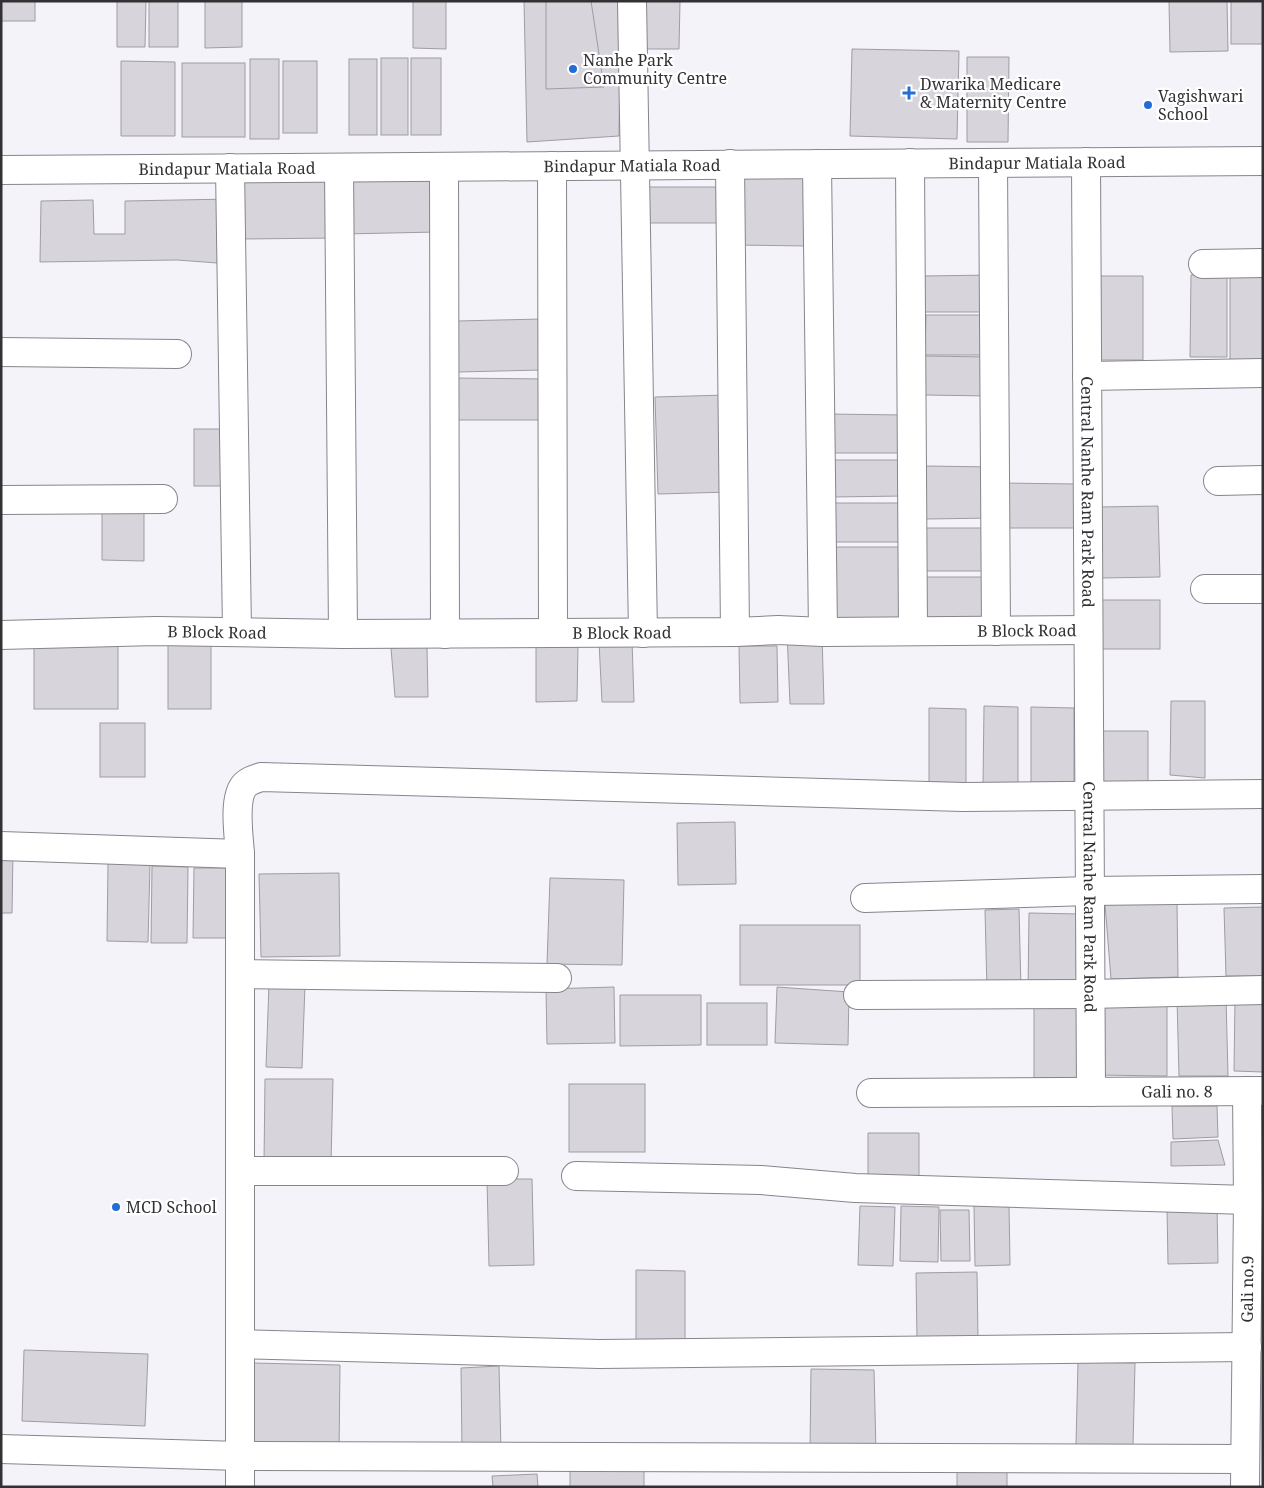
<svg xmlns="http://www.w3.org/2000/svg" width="1264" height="1488" font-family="'Noto Serif',serif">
<rect width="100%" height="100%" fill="#f5f3fa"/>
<g fill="#d7d4db" stroke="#9f9da3">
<rect x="1" y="1" width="34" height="20"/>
<path d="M117,1h29l-1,46h-28z"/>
<rect x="149" y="1" width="29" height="46"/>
<path d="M205,1h37v46l-37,1z"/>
<path d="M413,1h33v48l-33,-1z"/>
<path d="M524,1h97l-2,135 -92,6z"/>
<path d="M546,1h45l13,86 -58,2z"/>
<path d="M639,1h41l-1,48h-40z"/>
<path d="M1169,1h58l1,50 -58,1z"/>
<rect x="1231" y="1" width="32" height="43"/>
<path d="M852,49l107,2 -2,88 -107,-3z"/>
<path d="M967,57h42l-1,85h-41z"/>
<rect x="381" y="58" width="27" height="77"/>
<rect x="411" y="58" width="30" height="77"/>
<rect x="250" y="59" width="29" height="80"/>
<rect x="349" y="59" width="28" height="76"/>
<path d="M121,61l54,1v74h-54z"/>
<rect x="283" y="61" width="34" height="72"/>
<rect x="182" y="63" width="63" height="74"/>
<path d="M335,175l1,63 -93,1 -1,-62z"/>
<path d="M737,177h71v69l-71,-1z"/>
<path d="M436,179l1,53 -93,2 -1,-54z"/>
<rect x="641" y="187" width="76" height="36"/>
<path d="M231,199v65l-54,-4 -137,2 1,-61 52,-1 1,34h31v-33z"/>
<path d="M1230,272l33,1v89h-33z"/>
<path d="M992,275v37h-69l1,-36z"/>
<path d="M1191,275h36v82h-37z"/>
<path d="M1099,276h44v84h-45z"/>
<path d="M926,315h65v40h-66z"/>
<path d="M542,319v51l-84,2 -1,-51z"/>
<path d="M925,356l64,1v39l-64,-1z"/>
<path d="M454,378l93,1v41h-93z"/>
<path d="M727,395l3,97 -72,2 -3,-97z"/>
<path d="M828,414l76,1v38h-76z"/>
<rect x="194" y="429" width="32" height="57"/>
<path d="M832,460h72v36l-72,1z"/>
<path d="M926,466l68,1v51l-68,1z"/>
<path d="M1002,483l75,1v44h-75z"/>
<path d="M144,502v59l-42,-1v-57z"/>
<rect x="833" y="503" width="69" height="39"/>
<path d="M1158,506l2,71 -59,1 -2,-71z"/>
<rect x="924" y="528" width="65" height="43"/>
<rect x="833" y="547" width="68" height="73"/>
<rect x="924" y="577" width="66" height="42"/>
<rect x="1097" y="600" width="63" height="49"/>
<path d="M787,632l35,3 2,69h-34z"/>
<rect x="168" y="635" width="43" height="74"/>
<path d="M632,640l2,62h-32l-3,-60z"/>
<rect x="34" y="644" width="84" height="65"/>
<path d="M578,644l-1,57 -41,1v-56z"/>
<path d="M739,646h38l1,56 -38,1z"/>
<path d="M427,647l1,50h-33l-4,-49z"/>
<path d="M1171,701h34v77l-35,-3z"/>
<path d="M984,706l34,1v78h-35z"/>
<path d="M1031,707l43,1v79l-43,1z"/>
<path d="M929,708l37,1v74l-37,-1z"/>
<rect x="100" y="723" width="45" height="54"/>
<path d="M1099,731h49v53l-49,-1z"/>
<path d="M735,822l1,62 -58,1 -1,-62z"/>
<path d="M1,850l12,1 -1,62h-11z"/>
<path d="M108,863l42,2 -2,77 -41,-1z"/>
<path d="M152,866l36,1 -1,76h-36z"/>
<path d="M194,868h43v70h-44z"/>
<path d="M339,873l1,83 -79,1 -2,-83z"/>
<path d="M550,878l74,2 -2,85 -75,-1z"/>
<path d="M1177,903l1,74 -67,2 -6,-75z"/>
<path d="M1263,907v69h-37l-2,-68z"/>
<path d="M1019,909l2,81 -34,1 -2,-81z"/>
<path d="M1029,913l51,1 -1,77h-51z"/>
<rect x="740" y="925" width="120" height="60"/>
<path d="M269,983l36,2 -3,83 -36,-1z"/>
<path d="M614,987l1,56 -68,1 -1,-55z"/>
<path d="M777,987l72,5 -1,53 -73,-2z"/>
<path d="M620,995h81v50l-81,1z"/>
<path d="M1079,997v81h-45v-80z"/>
<path d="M1226,997l2,79h-49l-2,-78z"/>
<path d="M1099,999l68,1v76l-69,-1z"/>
<path d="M1235,999h28v73l-29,-1z"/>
<rect x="707" y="1003" width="60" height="42"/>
<path d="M265,1079h68l-2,84 -67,-1z"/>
<rect x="569" y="1084" width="76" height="68"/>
<path d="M1172,1106h45l1,31 -45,2z"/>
<path d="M868,1133h51v49l-51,1z"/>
<path d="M1218,1140l7,25 -54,1v-24z"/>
<path d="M487,1179h45l2,86 -45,1z"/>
<path d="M974,1205h35l1,60 -35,1z"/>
<path d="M1217,1205l1,58 -50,1 -1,-58z"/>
<path d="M860,1206l35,1 -2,59 -35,-1z"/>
<path d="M901,1206l38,1 -1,55 -38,-1z"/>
<path d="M940,1210h29l1,51h-29z"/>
<path d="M636,1270l49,1v73h-49z"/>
<path d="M977,1272l1,67 -61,1 -1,-67z"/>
<path d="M24,1350l124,4 -3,72 -123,-5z"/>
<path d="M1078,1362l57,1 -2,83 -57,-1z"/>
<path d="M253,1363l87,2 -1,88 -88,-1z"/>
<path d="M499,1366l2,85h-39l-1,-83z"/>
<path d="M811,1369l63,1 2,82 -66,-1z"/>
<rect x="570" y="1466" width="74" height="21"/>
<path d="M1007,1470v17h-50v-16z"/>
<path d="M537,1474l1,13h-45l-1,-11z"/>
</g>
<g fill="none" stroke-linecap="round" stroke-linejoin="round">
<defs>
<g id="minor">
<path d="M632,1l11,632"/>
<path id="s1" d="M1086,162l5,930"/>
<path d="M910,163l3,468"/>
<path d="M993,163l3,468"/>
<path d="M730,164l5,468"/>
<path d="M817,164l6,468"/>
<path d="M552,166l1,467"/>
<path d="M444,167l1,467"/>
<path d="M230,168l7,464"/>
<path d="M339,168l4,466"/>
<path id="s2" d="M1,170l1262,-9"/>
<path d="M1203,264l60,-1"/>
<path d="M1,352l176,2"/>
<path d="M1087,376l176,-3"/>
<path d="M1218,481l45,-1"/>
<path d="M1,500l162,-1"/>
<path d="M1205,589h58"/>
<path id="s3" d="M1,635l155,-4 187,3 392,-2 43,-2 45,2 265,-2"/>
<path d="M1,846l239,8"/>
<path d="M865,898l224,-7 174,-2"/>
<path d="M240,974l317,4"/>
<path d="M858,995l231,-1 174,-4"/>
<path id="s4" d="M871,1093l392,-2"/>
<path d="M240,1171h264"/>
<path d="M576,1176l185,4 94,8 393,12"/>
<path d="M240,1344l359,10 648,-7"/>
<path d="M1,1449l239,7 1005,3"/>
<path d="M240,1487v-633c-1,-17 -7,-54 4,-68 4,-5 11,-7 17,-9l702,20 300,-3"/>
<path id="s5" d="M1245,1487l3,-287 -1,-109"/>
</g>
</defs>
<use href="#minor" stroke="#87858b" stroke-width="30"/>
<use href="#minor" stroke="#fff" stroke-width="28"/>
</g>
<g fill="#236dd8" stroke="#fff" stroke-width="2">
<circle cx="573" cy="69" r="5"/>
<path d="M906.5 85.5h5v5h5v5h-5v5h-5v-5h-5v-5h5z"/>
<circle cx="1148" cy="105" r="5"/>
<circle cx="116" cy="1207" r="5"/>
</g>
<g text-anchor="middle" stroke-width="4.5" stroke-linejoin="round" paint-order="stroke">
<g font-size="16" fill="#323134" stroke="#fff" text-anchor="start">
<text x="583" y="66">Nanhe Park<tspan x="583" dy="18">Community Centre</tspan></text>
<text x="920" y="90">Dwarika Medicare<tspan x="920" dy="18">&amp; Maternity Centre</tspan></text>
<text x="1158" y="102">Vagishwari<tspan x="1158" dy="18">School</tspan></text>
<text x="126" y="1213">MCD School</text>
</g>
<g font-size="16" fill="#323134" stroke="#fff">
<text dy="6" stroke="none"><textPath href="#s2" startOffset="1036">Bindapur Matiala Road</textPath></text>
<text dy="6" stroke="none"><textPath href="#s2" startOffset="631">Bindapur Matiala Road</textPath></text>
<text dy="6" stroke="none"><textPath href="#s2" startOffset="226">Bindapur Matiala Road</textPath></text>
<text dy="6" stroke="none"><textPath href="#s1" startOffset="330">Central Nanhe Ram Park Road</textPath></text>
<text dy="6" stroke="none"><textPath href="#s3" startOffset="1026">B Block Road</textPath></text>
<text dy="6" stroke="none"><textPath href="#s3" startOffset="216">B Block Road</textPath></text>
<text dy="6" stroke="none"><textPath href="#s3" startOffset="621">B Block Road</textPath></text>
<text dy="6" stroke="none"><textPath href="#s1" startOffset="735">Central Nanhe Ram Park Road</textPath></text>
<text dy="6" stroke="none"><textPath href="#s4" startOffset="306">Gali no. 8</textPath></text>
<text dy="6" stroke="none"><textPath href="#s5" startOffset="198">Gali no.9</textPath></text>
</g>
</g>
<rect width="1264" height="1488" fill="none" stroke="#323134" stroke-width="5"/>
</svg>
